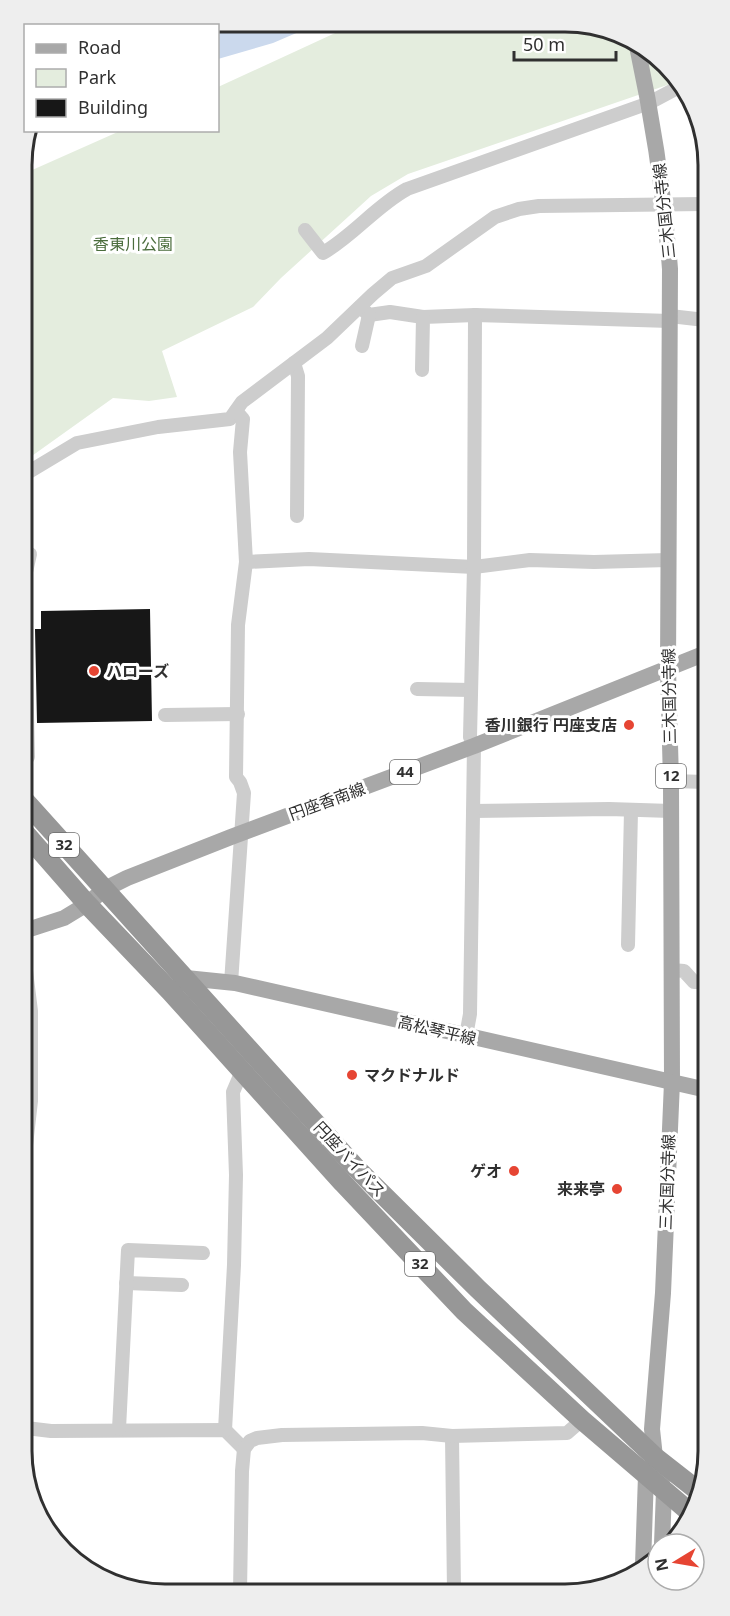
<svg xmlns="http://www.w3.org/2000/svg" width="730" height="1616" font-family="'Noto Sans','Noto Sans JP',sans-serif">
<rect width="100%" height="100%" fill="#fff"/>
<path fill="#e4edde" d="M359,22l234,2 67,33 16,25 -268,92 -37,22 -90,82 -28,29 -91,44 15,46 -28,4 -36,-3 -91,65 -1,-288 99,-44 98,-1v-43z"/>
<path fill="#cbd9ed" d="M165,21l157,1 -49,21 -55,16v-33l-76,-1z"/>
<path fill="#171717" d="M150,609l2,112 -115,2 -2,-94h6v-18z"/>
<g fill="none" stroke-linecap="round" stroke-linejoin="round">
<g stroke="#cdcdcd" stroke-width="14">
<path d="M305,230l18,23c31,-18 53,-47 84,-64l242,-86 30,-16"/>
<path d="M360,307l9,8 21,-3 33,5 52,-2 195,6"/>
<path d="M670,316l35,4"/>
<path d="M362,346l7,-31"/>
<path d="M294,363l4,13 -1,140"/>
<path d="M422,370l1,-53"/>
<path d="M22,476l55,-33 81,-16 72,-8 12,-17 85,-64 46,-44 19,-16 34,-12 69,-49 24,-8 20,-3 165,-2"/>
<path d="M23,553l7,1 -4,18 -3,29"/>
<path d="M246,562l63,-3 165,8 56,-7 64,2 74,-2"/>
<path d="M23,612l2,15 3,130 -5,6"/>
<path d="M417,689l54,1"/>
<path d="M165,715l73,-1"/>
<path d="M671,781l35,1"/>
<path d="M473,811l136,-2 62,2"/>
<path d="M628,945l3,-134"/>
<path d="M24,955l7,56v90l-6,53"/>
<path d="M672,970l12,1 10,11h13"/>
<path d="M231,983l13,-190 -4,-11 -4,-5 2,-152 8,-63 -6,-110 3,-33 -7,-8"/>
<path d="M466,1036l4,-22 4,-268 -4,-9 4,-170 1,-252"/>
<path d="M126,1283l56,2"/>
<path d="M26,1428l25,3 174,-1 19,19"/>
<path d="M119,1429l9,-179 75,3"/>
<path d="M225,1430l9,-165 2,-90 -3,-83 9,-21"/>
<path d="M452,1436l2,155"/>
<path d="M240,1592l2,-121 2,-22 6,-8 7,-3 25,-3 140,-2 30,3 115,-3 15,-13"/>
</g>
<g stroke="#a8a8a8" stroke-width="16">
<path d="M637,46c16,74 27,147 33,223l-2,400 3,112 1,301 -9,211 -11,136 3,28 9,34 -2,53"/>
<path d="M24,931l40,-13 23,-14 18,-15 22,-11 104,-41 243,-91 232,-93"/>
<path d="M180,983l6,-5 49,5 472,107"/>
<path d="M643,1565l3,-90 5,-9"/>
</g>
<g stroke="#979797" stroke-width="20">
<path d="M24,800l332,368 122,121 177,168 46,36"/>
<path d="M24,832l63,72 83,87 173,192 121,128 118,109 111,95"/>
</g>
</g>
<g fill="#e64533" stroke="#fff" stroke-width="2">
<circle cx="94" cy="671" r="6"/>
<circle cx="629" cy="725" r="6"/>
<circle cx="352" cy="1075" r="6"/>
<circle cx="514" cy="1171" r="6"/>
<circle cx="617" cy="1189" r="6"/>
</g>
<g text-anchor="middle" stroke-width="6" stroke-linejoin="round" paint-order="stroke">
<g fill="#fff" stroke="#6e6e6e" stroke-width="1.5">
<rect x="390" y="760" width="30" height="24" rx="4.5"/>
<rect x="656" y="764" width="30" height="24" rx="4.5"/>
<rect x="49" y="833" width="30" height="24" rx="4.5"/>
<rect x="405" y="1252" width="30" height="24" rx="4.5"/>
</g>
<g font-size="15" font-weight="bold" fill="#303030">
<text x="405" y="777">44</text>
<text x="671" y="781">12</text>
<text x="64" y="850">32</text>
<text x="420" y="1269">32</text>
</g>
<g font-size="16" fill="#303030" stroke="#fff">
<text transform="translate(664 211) rotate(-96)" y="6">三木国分寺線</text>
<text transform="translate(669 696) rotate(-91)" y="6">三木国分寺線</text>
<text transform="translate(327 801) rotate(-20)" y="6">円座香南線</text>
<text transform="translate(437 1030) rotate(13)" y="6">高松琴平線</text>
<text transform="translate(350 1159) rotate(47)" y="6">円座バイパス</text>
<text transform="translate(667 1182) rotate(-88)" y="6">三木国分寺線</text>
</g>
<g font-size="16" fill="#4b6d3d" stroke="#fff">
<text x="133" y="250">香東川公園</text>
</g>
<g font-size="16" font-weight="bold" fill="#303030" stroke="#fff" text-anchor="end">
<text x="106" y="677" text-anchor="start">ハローズ</text>
<text x="617" y="731">香川銀行 円座支店</text>
<text x="364" y="1081" text-anchor="start">マクドナルド</text>
<text x="502" y="1177">ゲオ</text>
<text x="605" y="1195">来来亭</text>
</g>
</g>
<path d="M0 0H730V1616H0ZM165 32H565A133 133 0 0 1 698 165V1451A133 133 0 0 1 565 1584H165A133 133 0 0 1 32 1451V165A133 133 0 0 1 165 32Z" fill="#eee" fill-rule="evenodd"/>
<path fill="none" stroke="#303030" stroke-width="3" d="M165 32H565A133 133 0 0 1 698 165V1451A133 133 0 0 1 565 1584H165A133 133 0 0 1 32 1451V165A133 133 0 0 1 165 32Z"/>
<rect x="24" y="24" width="195" height="108" fill="#ffffff" stroke="#acacac" stroke-width="1.5"/>
<rect x="36" y="44" width="30" height="9" fill="#a8a8a8" stroke="#acacac" stroke-width="1.5"/>
<text x="78" y="54" font-size="18" fill="#303030">Road</text>
<rect x="36" y="69" width="30" height="18" fill="#e4edde" stroke="#acacac" stroke-width="1.5"/>
<text x="78" y="84" font-size="18" fill="#303030">Park</text>
<rect x="36" y="99" width="30" height="18" fill="#171717" stroke="#acacac" stroke-width="1.5"/>
<text x="78" y="114" font-size="18" fill="#303030">Building</text>
<g transform="translate(676 1562) rotate(259)"><circle r="28" fill="#ffffff" stroke="#acacac" stroke-width="1.5"/>
<path d="M0-4.5L10 22L0 15L-10 22Z" fill="#e64533"/>
<text y="-9" font-size="16" font-weight="bold" text-anchor="middle" fill="#303030">N</text>
</g>
<path d="M514 51v9h102v-9" fill="none" stroke="#303030" stroke-width="3"/>
<text x="523" y="51" font-size="18" fill="#303030" stroke="#ffffff" stroke-width="4.5" paint-order="stroke">50 m</text>
</svg>
